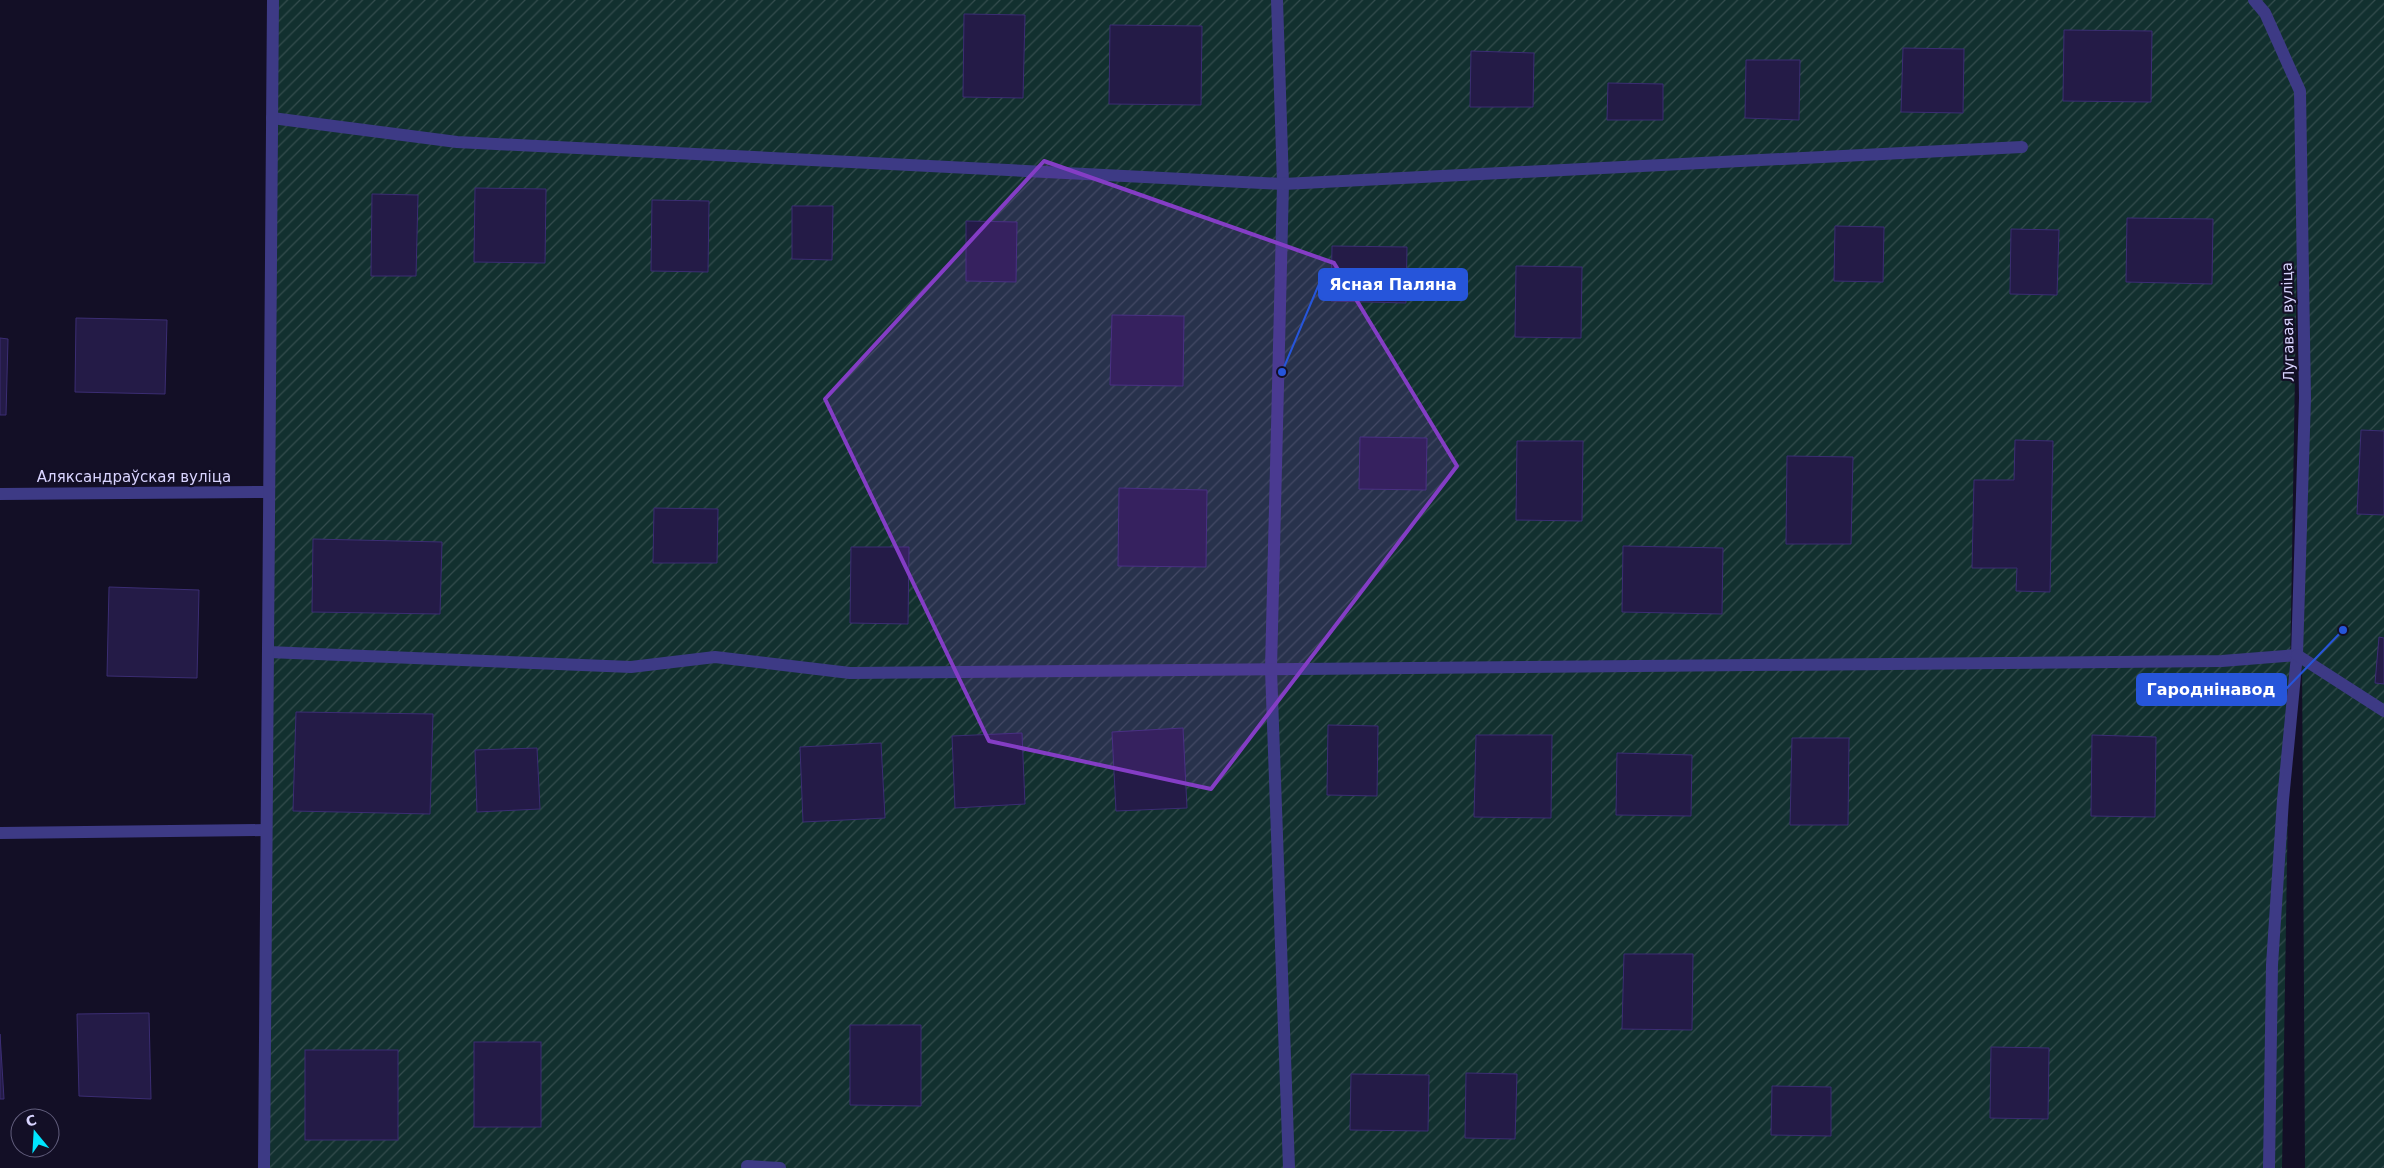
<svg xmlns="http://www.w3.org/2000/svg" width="2384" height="1168" font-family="'DejaVu Sans',sans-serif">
<defs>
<pattern id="garden-furrows" width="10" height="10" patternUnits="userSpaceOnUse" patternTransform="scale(1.25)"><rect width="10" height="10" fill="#12302f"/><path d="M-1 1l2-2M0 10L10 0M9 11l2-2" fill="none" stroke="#344d4e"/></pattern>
</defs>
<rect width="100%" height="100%" fill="#130f26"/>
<path fill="url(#garden-furrows)" d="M273,0h2111v1168h-79l-6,-1042 -17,1042h-2018z"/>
<g fill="#241b47" stroke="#3b2d73">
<path d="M964,14l61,1 -2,83 -60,-1z"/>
<path d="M1110,25l92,1 -1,79 -92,-1z"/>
<path d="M2064,30l88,1 -1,71 -88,-1z"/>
<path d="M1903,48l61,1 -1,64 -62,-1z"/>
<path d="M1471,51l63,2 -1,54h-63z"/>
<path d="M1746,60h54l-1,60 -54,-2z"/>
<path d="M1608,83l55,1v36h-56z"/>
<path d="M475,188l71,1 -1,74 -71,-1z"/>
<path d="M372,194l46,1 -2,81h-45z"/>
<path d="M652,200l57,1 -1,71 -57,-1z"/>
<path d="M792,206h41l-1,54 -40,-1z"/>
<path d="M2127,218l86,1 -1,65 -86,-2z"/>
<path d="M966,221l51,1 -1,60 -50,-1z"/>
<path d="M1835,226l49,1 -1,55 -49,-1z"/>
<path d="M2011,229l48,1 -2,65 -47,-1z"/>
<path d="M1332,246l75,1 -1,56 -75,-2z"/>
<path d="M1516,266l66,1 -1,71 -66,-1z"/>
<path d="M1112,315l72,1 -1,70 -73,-1z"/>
<path d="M76,318l91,2 -2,74 -90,-2z"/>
<path d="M0,338l8,1 -2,76h-6z"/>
<path d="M2361,430l23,1v84l-27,-1z"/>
<path d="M1360,437l67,1 -1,52 -67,-1z"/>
<path d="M2015,440l38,1 -3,151 -34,-1 1,-23h-45l2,-88h40z"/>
<path d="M1517,441h66l-1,80 -66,-1z"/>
<path d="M1787,456l66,1 -2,87h-65z"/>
<path d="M1119,488l88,2 -1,77 -88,-1z"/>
<path d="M654,508l64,1 -1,54h-64z"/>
<path d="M313,539l129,3 -2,72 -128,-2z"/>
<path d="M1623,546l100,2 -1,66 -100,-2z"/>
<path d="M851,547h58l-1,77 -58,-1z"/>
<path d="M109,587l90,3 -2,88 -90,-2z"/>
<path d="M2379,637l5,1v46l-9,-1z"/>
<path d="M296,712l137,2 -3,100 -137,-3z"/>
<path d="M1328,725l50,1 -1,70 -50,-1z"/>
<path d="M1183,728l4,80 -71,3 -4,-79z"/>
<path d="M1022,733l3,71 -70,4 -3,-72z"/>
<path d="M1476,735h76l-1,83 -77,-1z"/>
<path d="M2092,735l64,2 -1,80 -64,-1z"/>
<path d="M1792,738h57l-1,87h-58z"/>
<path d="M881,743l4,75 -82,4 -3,-75z"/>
<path d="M537,748l3,61 -63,3 -2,-62z"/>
<path d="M1617,753l75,2 -1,61 -75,-1z"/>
<path d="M1624,954h69l-1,76 -70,-1z"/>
<path d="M149,1013l2,86 -72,-3 -2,-82z"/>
<path d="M850,1025h71v81l-71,-1z"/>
<path d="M0,1034l4,65h-4z"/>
<rect x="474" y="1042" width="67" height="85"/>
<path d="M1991,1047l58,1 -1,71 -58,-1z"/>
<rect x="305" y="1050" width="93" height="90"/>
<path d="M1466,1073l51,1 -2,65 -50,-1z"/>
<path d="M1351,1074l78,1 -1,56 -78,-1z"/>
<path d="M1772,1086l59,1v49l-60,-1z"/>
</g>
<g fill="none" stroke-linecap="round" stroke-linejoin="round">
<g stroke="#3d3a85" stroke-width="12">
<path d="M1277,0l6,184 -12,485 18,499"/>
<path d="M272,118l185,24 826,42 739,-37"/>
<path d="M268,652l363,15 84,-10 135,16 1372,-12 75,-6"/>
<path d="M0,833l266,-3"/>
<path d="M747,1166l33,2"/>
</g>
<g stroke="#3d3a85" stroke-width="12">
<path d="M2254,0l11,13 35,78 5,307 -8,257 -14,145 -11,165 -3,203"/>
<path d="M0,494l269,-2"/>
<path d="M2297,655l87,56"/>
<path d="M264,1168l9,-1168"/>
</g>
</g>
<path fill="#843dc5" fill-opacity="0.2" stroke="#843dc5" stroke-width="4" stroke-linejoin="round" d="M1044,161l290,102 123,203 -246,323 -222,-48 -164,-342z"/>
<g text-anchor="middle" stroke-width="4.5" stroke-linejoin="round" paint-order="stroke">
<g font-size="15" fill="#d9d4ff" stroke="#130f26">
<text transform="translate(2288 322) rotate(-91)" y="5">Лугавая вуліца</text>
<text x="134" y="482">Аляксандраўская вуліца</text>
</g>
</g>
<path fill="none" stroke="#2655da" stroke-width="2" d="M1282 372L1319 284M2343 630L2286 689"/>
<g fill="#2655da" stroke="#130f26" stroke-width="2">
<circle cx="1282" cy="372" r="5"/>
<circle cx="2343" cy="630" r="5"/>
</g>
<g fill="#2655da" stroke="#2655da" stroke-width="2">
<rect x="1319" y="269" width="148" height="31" rx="5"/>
<rect x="2137" y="674" width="149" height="31" rx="5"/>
</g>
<g font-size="16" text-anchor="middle" font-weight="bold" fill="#fff">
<text x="1393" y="290">Ясная Паляна</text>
<text x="2211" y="695">Гароднінавод</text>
</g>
<g transform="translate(35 1133) rotate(342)"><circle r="24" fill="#130f26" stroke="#625e7d"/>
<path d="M0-4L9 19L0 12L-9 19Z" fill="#00e5ff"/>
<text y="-8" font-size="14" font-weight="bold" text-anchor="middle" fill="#d9d4ff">С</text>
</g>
</svg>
